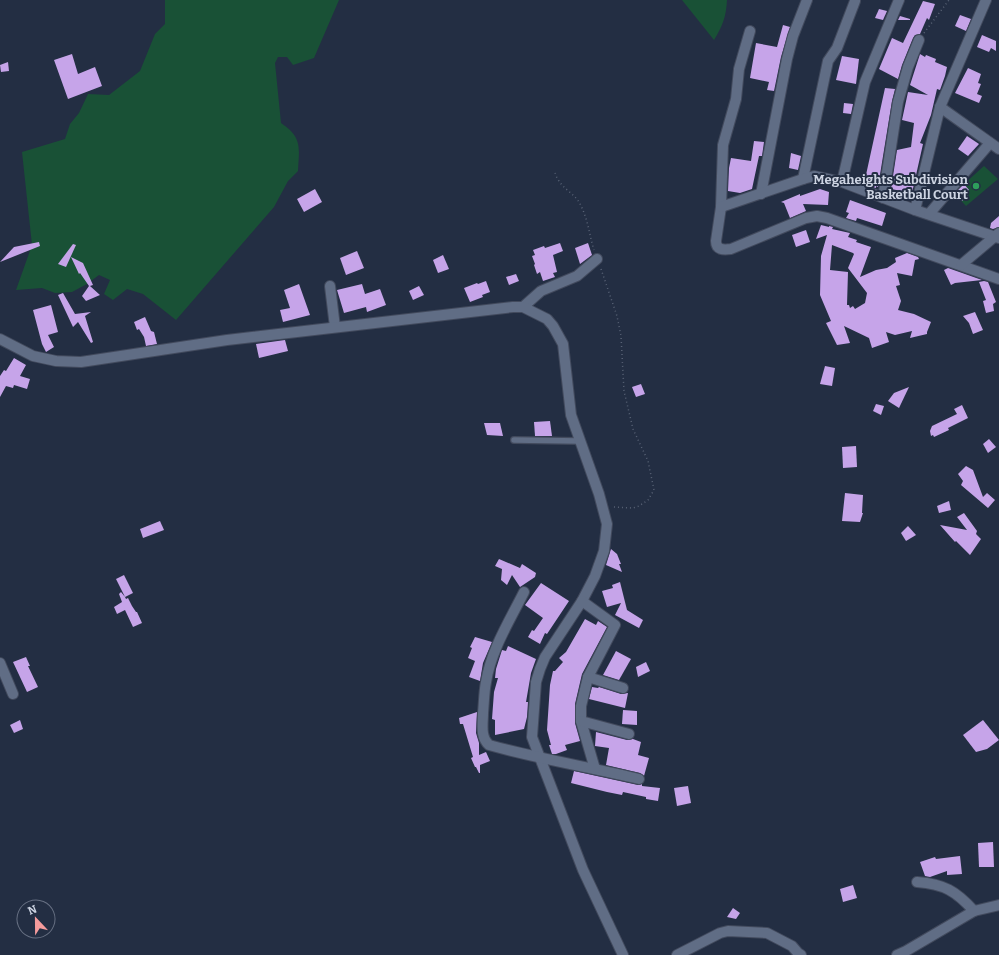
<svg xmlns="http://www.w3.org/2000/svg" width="999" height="955" font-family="Bitter,serif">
<rect width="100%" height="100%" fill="#232e43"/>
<g fill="#195136">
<path d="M165,0h174l-25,58 -21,7 -6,-8h-9l-3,6 6,60c22,15 18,25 17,48l-10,10 -14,26 -98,113 -33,-26 -16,-5 -14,11 -9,-6 6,-14 -11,-5 -12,9 -15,8 -17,1 -13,-5 -26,2 16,-45 -10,-93 43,-13 5,-15 9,-11 9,-19 21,1 31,-24 15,-37 10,-10z"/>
<path d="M682,0h45c-1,17 -4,25 -13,40z"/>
<path d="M984,166l14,13 -32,27 -12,-13z"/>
</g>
<g fill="#c6a4e9" fill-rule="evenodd">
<path d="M923,1l12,3 -6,16 -2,-2 -7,16 -5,1 -2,3 -11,27 -4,14 -19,-10 13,-31 11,5z"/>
<path d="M879,9l8,2 -4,9 -8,-2z"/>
<path d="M960,15l11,4 -5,12 -11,-5z"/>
<path d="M900,16l10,3v1h-12z"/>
<path d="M783,25l7,2 -9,30 -7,34 -7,-1 2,-8 -19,-4 6,-35 21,4z"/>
<path d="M982,35l14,6v10l-5,-3 -2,4 -12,-5z"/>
<path d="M72,54l6,20 17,-7 7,19 -34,13 -14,-39z"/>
<path d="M920,54l5,3 1,-2 10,4 -1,3 12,5 -2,9 -5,14 -3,-1 -6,26 -11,28 3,1 -11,49 -21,-4 6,-39 14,-3 3,-24 -12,-3 6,-28 20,3 -18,-10z"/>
<path d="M842,56l17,3 -3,25 -20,-4z"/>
<path d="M8,62l1,9 -8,1 -1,-7z"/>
<path d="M968,68l13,6 -3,9 3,1 -4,10 5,2 -3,7 -24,-10z"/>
<path d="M885,88l10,1 -3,12 -14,86 -2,-1v2l-12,-4z"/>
<path d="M844,103l9,1 -2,10 -8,-1z"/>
<path d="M967,136l12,8 -11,12 -10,-7z"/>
<path d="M754,141l10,1 -2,14h-3l-7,33 -12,4 -12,-2 1,-23 2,-10 20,3z"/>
<path d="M791,153l10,3 -3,14 -9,-2z"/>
<path d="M964,184l5,6 -3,3 2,3 -6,5 -7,-8z"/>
<path d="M315,189l7,13 -18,10 -7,-13z"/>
<path d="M820,189l9,3 -1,13 -25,-1 3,7 -16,7 -6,-15 -3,-1 19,-8v2z"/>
<path d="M850,200l36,13 -4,13 -25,-8 -1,3 -10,-3 3,-5 -3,-1z"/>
<path d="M999,216v11l-6,2 -3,-1 1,-5z"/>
<path d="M821,225l8,2v-1l4,1 -1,2 18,4 -2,4 9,3 -1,2 15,5 -11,30 16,-7 11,-2 9,-6 -1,-4 12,-5 11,4 1,2 -4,1 -3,16 -15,-3 3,12 -4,1 5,15 -3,9 16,4 17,8 -4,10v2l-17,4 2,-7 -17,4 -9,-3 3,10 -17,6 -3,-10 -25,-12 6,17 -13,2 -11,-22 5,-2 -11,-26 1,-39 6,-21 -11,4zM832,245l21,8 1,1 -6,14 19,25 -2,10 -10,6 -2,-3 -3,2 -1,-3h-2l1,-33 -18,-2z"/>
<path d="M806,230l4,12 -14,5 -4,-12z"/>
<path d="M39,242l1,4 -40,16 14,-15z"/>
<path d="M560,243l3,8 -10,4 4,17 -4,1 2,4 -12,4 -3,-9 -3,2 -3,-9 1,-1 -3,-8 3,-1 -2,-5 11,-4 1,2z"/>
<path d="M588,243l4,12 -12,9 -5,-16z"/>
<path d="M73,244l3,1 -10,22 -8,-3z"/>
<path d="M357,251l7,17 -18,7 -6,-17z"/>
<path d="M443,255l6,14 -11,4 -5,-13z"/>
<path d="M71,257l12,6 10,22 -3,1 10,9 -14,6 -4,-5 7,-10 -9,-13 -1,1z"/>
<path d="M948,268l34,12 -27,3 -4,2 -7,-15z"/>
<path d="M516,274l3,7 -10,4 -3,-8z"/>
<path d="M486,281l4,11 -8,3 1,2 -13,5 -6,-14 13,-5 1,1z"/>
<path d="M984,281l4,1 8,20 -3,2 1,7 -8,2 -3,-12 3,-1 -7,-18z"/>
<path d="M299,284l11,31 -27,7 -3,-12 10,-2 -6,-18z"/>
<path d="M362,284l3,10 15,-5 6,16 -19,7 -1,-5 -22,6 -7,-23z"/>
<path d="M419,286l5,9 -11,5 -4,-9z"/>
<path d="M63,293l12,21 16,-2 -6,4 8,26 -2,1 -13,-21 -5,5 -15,-32z"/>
<path d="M51,305l7,27 -10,3 6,12 -8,5 -4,-8 -9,-34z"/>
<path d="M975,312l8,18 -10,4 -4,-11 -6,-7z"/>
<path d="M145,317l6,14 3,1 3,12 -11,2 -2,-9 -5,-8 -2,1 -3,-8z"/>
<path d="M285,340l3,11 -29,7 -3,-14z"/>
<path d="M14,358l12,7 -6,11 10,3 -3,10 -13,-4 -1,3 -7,-2 -6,11v-21l4,-6 2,1z"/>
<path d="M825,366l10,2 -3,18 -12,-2z"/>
<path d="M641,384l4,10 -9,3 -4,-10z"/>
<path d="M909,387l-10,21 -11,-7 6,-8z"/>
<path d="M876,404l8,2 -3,9 -8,-4z"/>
<path d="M962,405l6,13 -20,10 1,2 -15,7 -1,-2 -2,1 -1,-5 2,-5 25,-12 -3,-5z"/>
<path d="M550,421l2,15h-17l-1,-14z"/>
<path d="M484,423h16l3,13 -16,-1z"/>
<path d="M989,439l7,8 -8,6 -5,-9z"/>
<path d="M856,446l1,21 -14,1 -1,-21z"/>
<path d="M966,466l7,4 10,27 4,-4 8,7 -7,8 -27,-23 2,-4 -5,-7z"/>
<path d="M845,493l18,2 -1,18h1l-3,9 -18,-1z"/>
<path d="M949,501l2,9 -12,3 -2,-7z"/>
<path d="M964,513l13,18 -1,3 5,5 -11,16 -14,-14 -1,1 -15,-17 27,5 -10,-13z"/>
<path d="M160,521l4,9 -21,8 -3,-9z"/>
<path d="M908,526l8,9 -10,6 -5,-8z"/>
<path d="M611,549l6,5 4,10h-2l3,8 -16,-7z"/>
<path d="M499,559l21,9 2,-4 14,9 -1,4 -15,10 -8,-12 -5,10 -6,-5 1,-11 -7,-3z"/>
<path d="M124,575l9,18 -8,4 1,2 2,-1 4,8 4,6h1l5,11 -9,4 -8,-17 -8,4 -3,-7 8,-5 -3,-8 2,-2 4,5 -9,-18z"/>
<path d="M620,582l7,28 16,10 -4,8 -24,-13 6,-12 -14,4 -5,-16 11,-3 -1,-3z"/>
<path d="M541,583l28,18 -22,33 -2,-1 -5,11 -12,-7 4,-7 2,1 9,-13 -18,-13z"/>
<path d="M585,619l11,6 2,-4 9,6 -25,47 -7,30v19l5,18 -15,4 2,5 -11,4h-4l-3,-9h2l-4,-15 3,-45 3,-14h2l8,-9 -4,-4 7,-6z"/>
<path d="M475,637l17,5 -9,21 -3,18 -11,-4 6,-16 -7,-3 4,-10 -2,-1z"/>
<path d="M508,646l28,13 -5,14 -5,29h2l-1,15 -3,12 -29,6v-15l-3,-1 2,-27 4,-14h-3l1,-9 6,-19 4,1z"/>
<path d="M616,651l15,8 -12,21 -16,-5z"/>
<path d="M26,657l4,9h-2l10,21 -11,5 -14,-30z"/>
<path d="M646,662l4,9 -12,6 -2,-10z"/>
<path d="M592,687l6,1 1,-1 22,7 7,-1 -3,15 -36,-9z"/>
<path d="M623,710l14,1v14l-15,-1z"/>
<path d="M477,712l-1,21 3,10v12l7,-3 4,9 -10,4v8h-1l-3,-6h-1l-4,-9 2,-1 -10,-33h-3l-1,-6z"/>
<path d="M20,720l3,9 -9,4 -4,-8z"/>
<path d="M983,720l16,20 -12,9 -11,3 -13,-17z"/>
<path d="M596,732l31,8 6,-1 8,3 -3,13 11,3 -5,18 -4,-3 -34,-8 3,-17 -14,-2z"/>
<path d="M574,771l64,14 4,-1v2l18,2 -2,13 -12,-2v-2l-23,-5 -1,3 -15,-3 -36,-9z"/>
<path d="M688,786l3,17 -14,3 -3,-18z"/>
<path d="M993,842l1,25h-15l-1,-24z"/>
<path d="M960,856l2,18 -15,1v-4l-17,6 -5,-1 -5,-14 15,-5 1,2z"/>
<path d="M853,885l4,13 -14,4 -3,-13z"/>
<path d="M733,908l7,5 -4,6 -9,-2z"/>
</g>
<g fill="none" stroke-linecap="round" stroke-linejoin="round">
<defs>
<path id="service" d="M514,440l65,1"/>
<g id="minor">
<path d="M750,31l-11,38 -3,30 -13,46 -2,62 -5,34c0,9 7,9 15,8l75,-31 11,-2 10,2 172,61"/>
<path d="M940,107l59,42"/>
<path d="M803,179l25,-118 9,-13 18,-47"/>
<path d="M842,182l23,-100 34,-82"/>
<path d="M761,194l26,-135 6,-23 14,-36"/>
<path d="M883,198l15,-96 10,-35 11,-27"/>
<path d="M721,207l82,-28 11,-3 28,6 73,28 84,28"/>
<path d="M915,210l25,-103 46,-107"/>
<path d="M929,214l61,-71"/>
<path d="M961,265l38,-32"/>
<path d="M330,286l5,41"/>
<path d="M523,307l18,-16 36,-15 20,-17"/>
<path d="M0,339l33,17 23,5 25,1 146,-22 286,-33h10l24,12 6,7 10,18 8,71 28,79 8,30 -3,27 -9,25 -13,25 -37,56 -5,12 -4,13 -4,55 51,133 40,85"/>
<path d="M524,592c-14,28 -33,58 -38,90 -2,10 -2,21 -3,31 0,11 -3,24 6,32 50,14 100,22 150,34"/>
<path d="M582,601l33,24 -27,52 -7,29v15l14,48"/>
<path d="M0,663l13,31"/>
<path d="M588,677l35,11"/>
<path d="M581,721l48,13"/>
<path d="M917,882c27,2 39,9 57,29"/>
<path d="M677,955l43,-22 8,-2 39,2 25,13 6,7 3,2"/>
<path d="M897,955l9,-4 68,-40 25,-6"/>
</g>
</defs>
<use href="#service" stroke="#424a5d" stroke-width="8"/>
<use href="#minor" stroke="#424a5d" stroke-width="12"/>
<g stroke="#586275" stroke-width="1.5" stroke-dasharray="1 3" stroke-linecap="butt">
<path d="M924,33l25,-33"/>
<path d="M555,173c1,2 2,6 4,8 5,8 15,13 20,21 9,16 10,32 15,48"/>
<path d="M601,269l16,47 4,20 3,55 9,38 15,32 6,29 -6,10 -9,6 -6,2 -20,-1"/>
</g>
<use href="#service" stroke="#606d85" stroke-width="5.5"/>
<use href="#minor" stroke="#606d85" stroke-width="10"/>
</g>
<circle fill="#2e9e5b" stroke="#232e43" stroke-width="1.5" cx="976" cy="186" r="4"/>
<g text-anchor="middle" stroke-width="4" stroke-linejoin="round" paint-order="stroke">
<g font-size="13" font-weight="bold" fill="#cdd4e2" stroke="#232e43" text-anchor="end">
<text x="968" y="184">Megaheights Subdivision<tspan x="968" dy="15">Basketball Court</tspan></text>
</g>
</g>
<g transform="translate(36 919) rotate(338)"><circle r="19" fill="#232e43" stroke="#677083"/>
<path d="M0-3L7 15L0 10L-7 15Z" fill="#f59b9c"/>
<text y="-6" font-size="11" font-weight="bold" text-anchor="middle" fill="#cdd4e2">N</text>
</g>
</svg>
